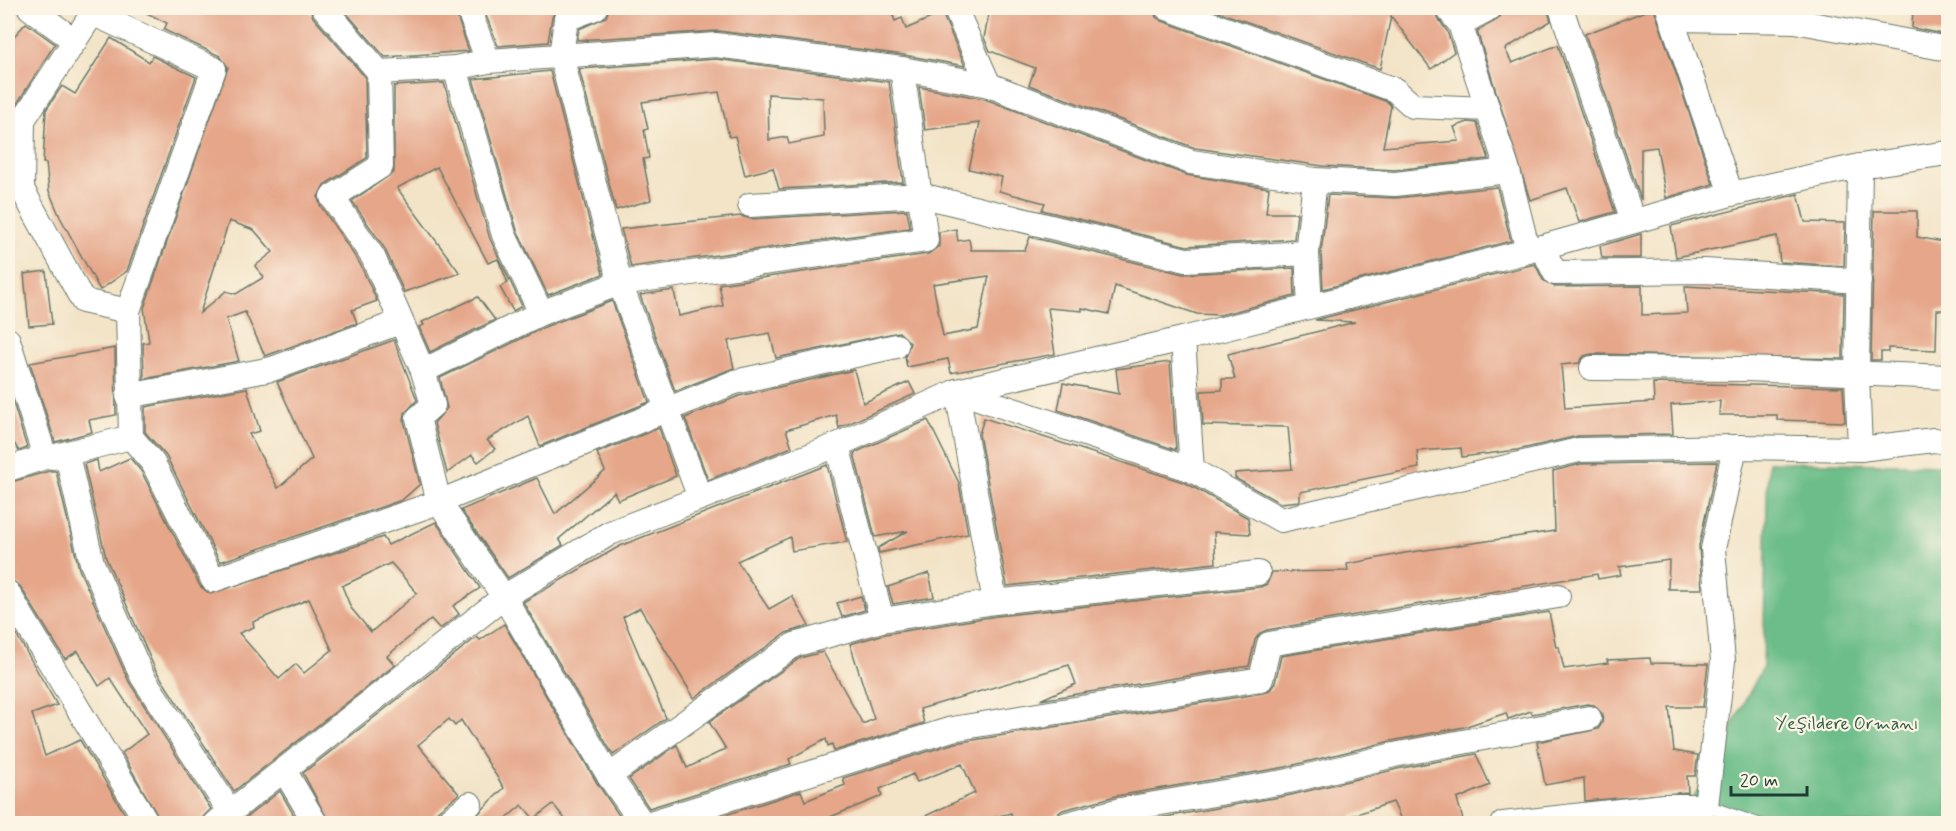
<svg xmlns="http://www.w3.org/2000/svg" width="1956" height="831" font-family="Mynerve,sans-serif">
<rect width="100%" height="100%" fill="#fcf5e5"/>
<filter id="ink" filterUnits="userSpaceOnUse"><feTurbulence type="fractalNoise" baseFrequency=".0167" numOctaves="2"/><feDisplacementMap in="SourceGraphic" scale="12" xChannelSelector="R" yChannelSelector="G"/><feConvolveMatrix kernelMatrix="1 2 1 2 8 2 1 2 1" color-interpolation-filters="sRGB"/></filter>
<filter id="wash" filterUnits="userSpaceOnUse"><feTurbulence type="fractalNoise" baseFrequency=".008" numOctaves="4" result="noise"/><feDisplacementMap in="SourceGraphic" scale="24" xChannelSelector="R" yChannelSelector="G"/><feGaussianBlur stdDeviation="1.35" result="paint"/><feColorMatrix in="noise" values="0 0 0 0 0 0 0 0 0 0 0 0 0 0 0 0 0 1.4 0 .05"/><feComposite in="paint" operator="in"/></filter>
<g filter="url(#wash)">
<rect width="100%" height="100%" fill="#f3e4c8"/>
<path fill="#6cbd89" stroke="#467d5e" stroke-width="1.5" d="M1768,462l180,3v358l-268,1 83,-157z"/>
<g id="blocks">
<g fill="#e5a689" fill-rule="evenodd">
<path d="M137,8h173l3,9 52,60 2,81 -43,27 -6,12 2,8 40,59 17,37 -25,9 5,13 -92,33 -20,-44 -19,7 13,42 -95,18 -1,-36 6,-1 -5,-34 84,-241 -8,-11 -56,-26 3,-7zM229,221l25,9 19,22 -18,14 9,11 -28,17 -10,-3 -26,22z"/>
<path d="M342,8h112l15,43 -84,6z"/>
<path d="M483,8h75l-6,9 -4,25 -50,4z"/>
<path d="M609,8h281l5,13 7,-3 4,11 36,-16 23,53 -61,-11 -186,-24 -141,9 2,-11 27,-12z"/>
<path d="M990,8h163l3,9 6,4 226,81 3,4 -8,41 76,-6 -5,-14 14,-5 9,1 12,36 -94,11 -72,-4 -128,-18 -166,-63 6,-17 -45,-17 -6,-13z"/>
<path d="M1208,8h223l16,23 7,21 -23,17 -40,-53 -11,53z"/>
<path d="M1508,8h39l4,13 -46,28 7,14 46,-18 57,167 -36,10 -12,-34 -37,12 -53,-169 20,-11z"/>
<path d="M1654,8l59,176 -47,14 -9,-51 -16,2v51l-56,-166z"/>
<path d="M1913,8h35v27l-36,-7z"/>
<path d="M26,23l29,21 -47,74v-75z"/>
<path d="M111,38l38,24 3,-6 44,21 -69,194 -27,19 -40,-73 -11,-26 -3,-28h-3l3,-53 16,-24 13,8z"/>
<path d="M716,59l173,23 14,100 -124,7 -6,-21 -28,7 -10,-39 -6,1 -10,-45 -77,10 6,27 -4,1 5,28 -6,1 8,41 -35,10 -37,-141zM768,94l55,4 1,39 -35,7 -2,-7 -18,3z"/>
<path d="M550,71l53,203 -55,21 -31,-65 -44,-151z"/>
<path d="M444,83l46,156 32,67 -9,5 -13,-24 8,-4 -10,-24 -10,4 -51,-96 -40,21 63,85 -56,19 -19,-43 -33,-48 42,-29v-86z"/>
<path d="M919,87l66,12 201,76 83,13 -3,25h31l-3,26 -107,7 -145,-36 3,-7 -46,-12 3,-14 -33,-8 11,-46 -55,7z"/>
<path d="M1497,187l14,54 -188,48 -2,-36 7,-58 68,3z"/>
<path d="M1798,194l7,28 40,1 -1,43 -64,-4 -3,-26 -101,21 -5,-31z"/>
<path d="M907,210l3,18 -279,39 -10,-38 120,-13 10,3z"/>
<path d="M1874,211h43v26l31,6v67h-11l-1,40 -48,-2v4h-7v8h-10z"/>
<path d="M956,229l2,12 11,-2 2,11h54l5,-13 153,37 111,-6 1,28 -75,19 -23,-1 -82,-28 -6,28 -27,-6v3l-34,-3 7,46 -104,19 -3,-14 -41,8 -2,-10 5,-14 -11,-11 -123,26 -6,-25 -42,8 6,27 -59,23 -35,-96 34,-5 5,26 44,-10 -4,-22 209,-30 11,-8v-14zM989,276l-11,53 -35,7 -10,-52z"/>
<path d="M1641,234v24h-39l-2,-12z"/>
<path d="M1535,264l8,16 12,7 87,-1v29l45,-2 -2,-27 159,8 -1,65 -251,-5 -8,2 -5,7 -18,2 4,43 89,-6 -1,-19 190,4 2,35 -68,-2v-5h-58l1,-14 -49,4 2,29 -95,2 -61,14 -55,7 -1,-9 -44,3 2,17 -119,24v9l-20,2 -45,-25v-5l57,-4 -4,-42 -85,-2 -2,-34 21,-1v-11h13l-7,-25 127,-32 -40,-2z"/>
<path d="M46,271l6,53 -23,2 -5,-52z"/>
<path d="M478,297l17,23 -65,32 -11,-25 5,-2 -2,-3z"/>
<path d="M612,301l37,101 -109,44 -12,-30 -41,24 8,9 -17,13 -6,-7 -25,18 -13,-50 13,-15 -7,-30 107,-52z"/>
<path d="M394,340l23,60 -12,13 -1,8 16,63 -18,16 -182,62 -54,-106 -21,-24v-25l102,-19 13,43 -11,3 29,54 34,-29 -35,-77z"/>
<path d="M115,348l1,67 -27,5 3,12 -37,10 -25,-79z"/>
<path d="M1170,362l6,88 -118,-40 5,-27 56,11 -3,-25z"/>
<path d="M854,370l9,33 46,-21 6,12 -76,34 -3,-13 -50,15 6,17 -84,33 -23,-62 54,-22z"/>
<path d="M8,386l19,62 -8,3 -11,-17z"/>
<path d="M984,418l202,65 62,35 2,16 -36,-2 2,31 -209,23 -28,-152z"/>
<path d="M928,420l31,63 9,51 -89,19 -1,-5 30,-17 -33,6 -21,-84z"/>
<path d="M659,428l17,48 -58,24 -4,-8 -55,47 4,6 -55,33 -47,-68 76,-32 18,36 50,-43 -8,-18z"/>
<path d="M130,458l11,13 59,115 10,8 173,-57 5,8 48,-23 44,66 -27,18 6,8 -19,15 -9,-10 -44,37 8,9 -161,126 -79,-122 -49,-111 -22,-94 13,-4 2,12zM391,563l26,30 -46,39 -20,-24 -9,-22zM309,599l23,51 -28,23 -8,-9 -17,15 -40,-46 15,-6 -1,-5z"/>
<path d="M1717,462l-18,84 3,43h-34l1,-29 -50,7 2,8 -23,4 -1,-5 -330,56 -7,3 -5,7 -6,26 -209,34 36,-16 -7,-19 -149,44 4,14 -90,28 -2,-7 -4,2 -2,-7 -37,20 2,5 -142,44 -20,-29 48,-34 10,23 39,-19 -17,-27 91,-64 23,-6 40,72 11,-5 -24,-75 35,-10 112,-18 263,-29 7,-3 5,-12 76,-1 -1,-7 58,-11 150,-22 -2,-60 28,-7z"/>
<path d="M827,465l20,77 -55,9 -2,-14 -53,24 32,48 23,-13 17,30 -23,7 -92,65 -54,-90 -17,9 43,101 -53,37 -90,-153 97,-56z"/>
<path d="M49,471h7l23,98 50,113 82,127 -9,9 -1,6h-39l-40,-71 25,-19 -37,-56 -11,8 -21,-35 -13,8 -45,-73 -12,-7v-96z"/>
<path d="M929,573l5,24 -41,7 -5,-17z"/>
<path d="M861,596l4,14 -23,7 -5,-14z"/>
<path d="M1549,612l7,35h3l5,22 44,-6 -1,-3 43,-2 1,5 57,1 -5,43h-34l5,44 24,4 -3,21h-8l1,16 -103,9 -1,-23 -39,7 -8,-43 61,-13 4,-6 1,-8 -9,-10 -7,-1 -55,10 -1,-3 -23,8 -2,-6 -42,14 -73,14 -105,26 -170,29 -53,14 -6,4 -4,10h-40l-2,-11 -41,11h-62l67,-31 -13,-29 -45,18 -4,-8 -33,15 2,7 -69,28h-116l104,-33 4,10 40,-16 -2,-7 112,-35 308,-50 7,-3 5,-7 6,-27z"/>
<path d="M8,620l49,85 -25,9 13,42 35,-16 51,84h-116l-7,-17z"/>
<path d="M504,624l93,159 28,41h-56l-16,-20 -19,15 -12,-14 -23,19h-31l36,-36 -43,-68 -6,6 -6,-7 -31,26 41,49 -24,19 -5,11h-100l-27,-51 174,-136 3,3z"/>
<path d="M1476,754l14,31 -33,14 6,21 -15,4h-45l-10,-22 -42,14 1,8h-226l165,-29 106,-26z"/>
<path d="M280,791l19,33h-59l3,-4z"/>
</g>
</g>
</g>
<g filter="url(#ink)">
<use href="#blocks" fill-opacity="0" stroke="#697768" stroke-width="1.5"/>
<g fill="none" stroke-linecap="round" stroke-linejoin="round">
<defs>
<path id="service" d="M1706,806l52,18"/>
<g id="minor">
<path d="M30,8l45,33"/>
<path d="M96,8l-73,112 -1,69 61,112 45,10 3,126 22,26 60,117 226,-78 296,-120 161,-36"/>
<path d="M324,8l55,64 76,-4 33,-7 228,-16 186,24 87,16 202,77 124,18 80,4 113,-13"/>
<path d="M468,8l20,53"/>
<path d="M595,8l-29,11 -5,37 59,227 80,215"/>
<path d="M955,8l34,77"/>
<path d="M1167,8l228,82 18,16 75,3"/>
<path d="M1447,8l13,16 48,147 20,80"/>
<path d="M1561,8l72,213"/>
<path d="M1668,8l63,186"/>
<path d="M92,13l122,56 -86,242"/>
<path d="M1672,19l123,2 153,28"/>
<path d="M1460,24l30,-16"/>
<path d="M455,68l49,167 37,78"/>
<path d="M379,72l2,94 -49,31 41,60 50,114 10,34 -15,13 21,84 65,95 105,179 34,48"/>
<path d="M1860,166l-3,209 3,74"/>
<path d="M750,205l170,-10 266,65 121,-7"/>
<path d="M1542,247l13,26 150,-2 154,10"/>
<path d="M1310,306l-3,-53 8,-73"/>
<path d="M1183,339l9,131"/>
<path d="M8,340l37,117 -37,12"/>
<path d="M1592,368l154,1 202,8"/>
<path d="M423,371l118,-58 79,-30 306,-43 -24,-171"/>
<path d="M957,391l235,79 89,50 298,-70 156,-3 125,2 74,-9 14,2"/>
<path d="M957,391l38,211"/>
<path d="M128,396l144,-27 128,-47"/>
<path d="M837,445l45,175"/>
<path d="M67,455l25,108 50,113 89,137"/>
<path d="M52,457l79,-20"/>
<path d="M8,593l140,231"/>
<path d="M284,770l32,54"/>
<path d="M609,776l185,-131 88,-25 113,-18 263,-29"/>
<path d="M215,824l289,-227 106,-64 227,-88 120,-54 226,-52 345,-88 203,-57 129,-28 88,-13"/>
<path d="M444,824l26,-20"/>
<path d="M647,824l305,-95 309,-50 8,-35 289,-48"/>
<path d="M1067,824l53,-14 169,-29 105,-26 195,-37"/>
<path d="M1503,824l161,-18h42l17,-145 -10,-112 22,-102"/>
</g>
</defs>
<use href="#service" stroke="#697768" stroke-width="14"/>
<use href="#minor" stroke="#697768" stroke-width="26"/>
<use href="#service" stroke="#fff" stroke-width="12"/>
<use href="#minor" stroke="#fff" stroke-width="24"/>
</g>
</g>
<g text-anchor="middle" stroke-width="4.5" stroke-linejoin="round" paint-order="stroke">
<g font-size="18" fill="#345d4a" stroke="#fcf5e5">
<text x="1847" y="729">Yeşildere Ormanı</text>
</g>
</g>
<rect width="1956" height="831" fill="none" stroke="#fcf5e5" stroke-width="30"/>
<path d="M1731 786v9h76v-9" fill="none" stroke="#1f3d34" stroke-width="3"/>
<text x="1740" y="786" font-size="18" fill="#1f3d34" stroke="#fcf5e5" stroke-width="4.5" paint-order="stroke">20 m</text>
</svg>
